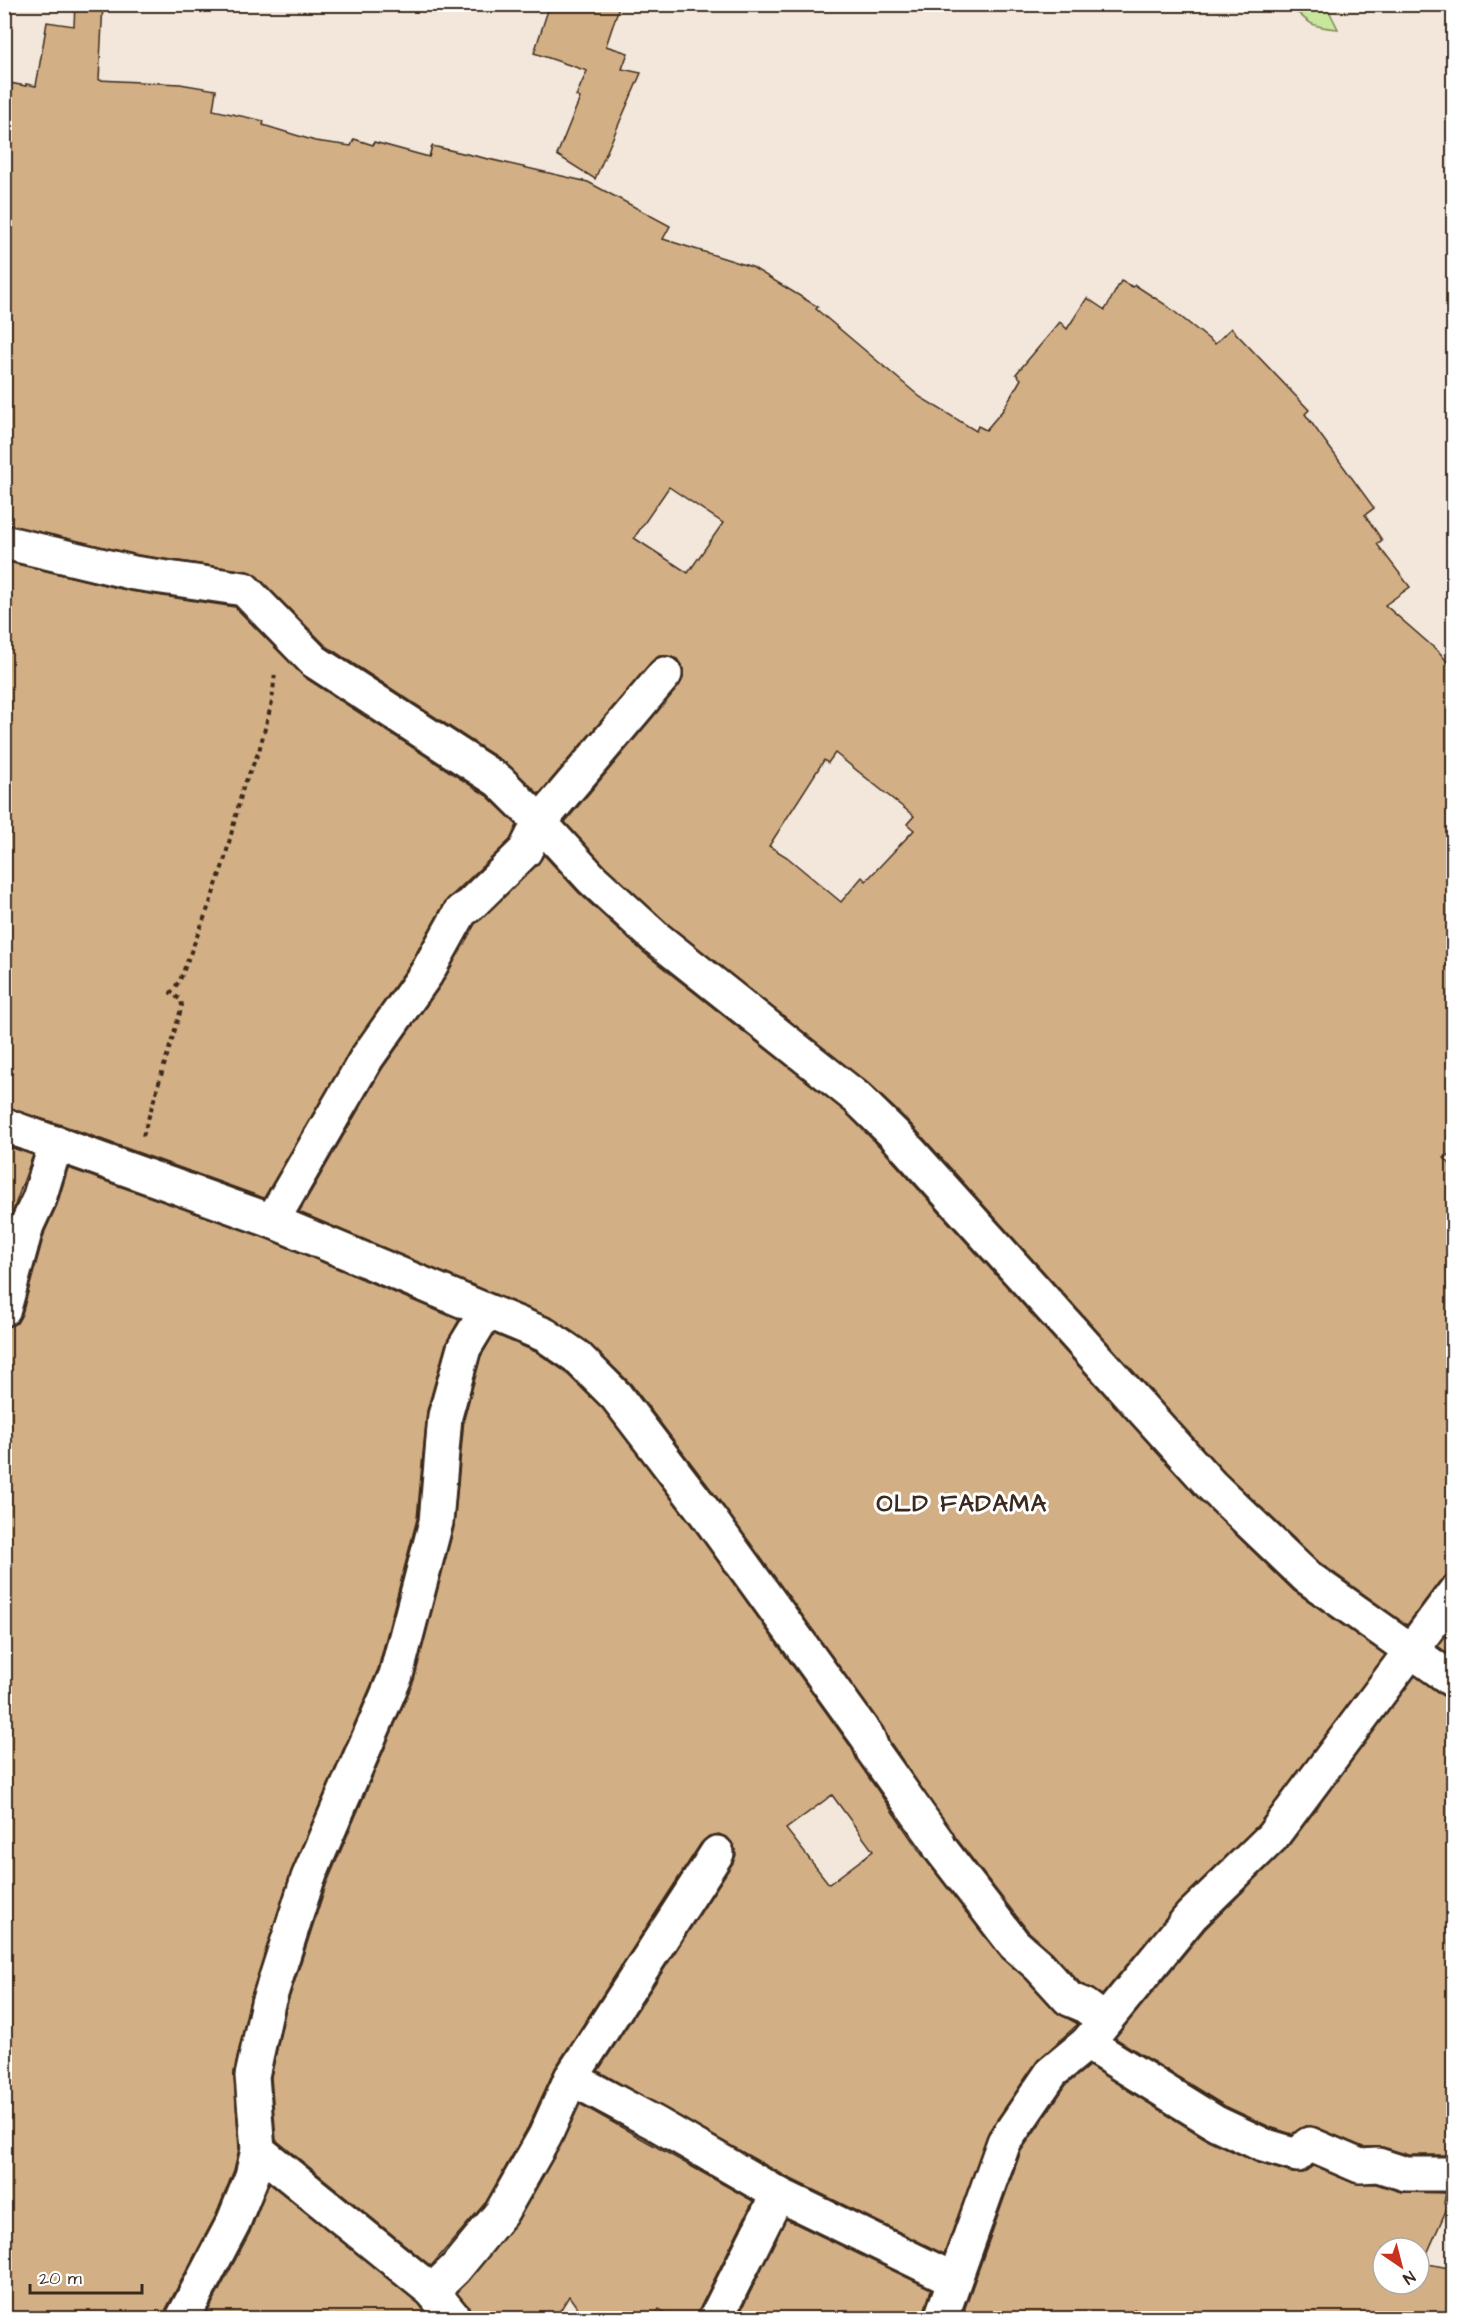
<svg xmlns="http://www.w3.org/2000/svg" width="1458" height="2323" font-family="'Architects Daughter',sans-serif">
<rect width="100%" height="100%" fill="#f2e7da"/>
<filter id="ink" filterUnits="userSpaceOnUse"><feTurbulence type="fractalNoise" baseFrequency=".0167" numOctaves="2"/><feDisplacementMap in="SourceGraphic" scale="12" xChannelSelector="R" yChannelSelector="G"/><feConvolveMatrix kernelMatrix="1 2 1 2 8 2 1 2 1" color-interpolation-filters="sRGB"/></filter>
<g filter="url(#ink)">
<path fill="#c9e69d" stroke="#82885e" stroke-width="1.5" d="M1290,5h36l12,24c-27,-2 -29,-5 -48,-24z"/>
<g fill="#d3af85" stroke="#3b2a1e" stroke-width="1.5" fill-rule="evenodd">
<path d="M75,4h28l-4,76 81,4 36,6 -3,20 51,11 -1,4 52,16 36,5 3,-7 19,6 1,-3 55,15 3,-11 156,36 82,44 -7,13 89,28 66,40 -2,2 104,88 56,34 2,-5 8,4 17,-20 18,-31 -5,-5 44,-52 7,7 20,-31 18,12 16,-29 12,6 2,-2 31,20 49,39 16,-16 78,82 -4,4 69,94 -9,7 17,25 -5,4 33,43 -25,18 55,48 14,17v482l-10,6 10,10v407l-8,1 -7,6 -32,43 -88,-63 -94,-89 -316,-351 -40,-38 -202,-161 -62,-57 -40,-44 114,-136 4,-8v-10l-6,-9 -9,-3h-9l-8,6 -112,132 -30,-29 -183,-119 -69,-70 -10,-5 -109,-16 -134,-31v-442l22,4v-2l10,2 11,-64 27,4zM669,487l54,36 -35,50 -54,-35zM835,753l79,63 -7,8 7,6 -48,51 -4,-4 -21,25 -54,-45 -18,-11 55,-86 4,3z"/>
<path d="M550,4h70l-14,42 22,7 -6,16 19,4 -46,106 -38,-24 23,-57 -4,-2 11,-25 -53,-18z"/>
<path d="M4,561l126,30 105,16 69,70 183,119 30,29 -7,15 -65,62 -35,62 -60,86 -86,148 -202,-73 -58,-18z"/>
<path d="M544,855l35,38 64,59 201,159 37,37 318,351 95,92 91,64 -127,170 -80,78 -76,92 -22,-12 -28,-31 -24,-21 -72,-93 -66,-96 -7,-15 -158,-219 -94,-124 -42,-41 -37,-25 -253,-106 83,-143 59,-84 34,-61 63,-60z"/>
<path d="M4,1145l29,10 -29,81z"/>
<path d="M68,1168l197,70 194,82 -13,23 -19,68 -10,108 -39,150 -87,202 -41,128 -16,73 5,77 -5,21 -18,45 -50,94 -2,10h-160v-992l13,-4 5,-9 23,-83 12,-26z"/>
<path d="M494,1334l42,18 28,19 38,37 93,122 156,217 7,15 67,97 74,96 26,23 31,34 22,12 -41,37 -48,70 -45,123 -157,-77 -189,-106 135,-208 3,-8 -2,-10 -6,-7 -9,-4 -10,2 -8,7 -146,225 -27,59 -42,75 -55,64 -155,-126 -5,-63 15,-69 40,-123 88,-205 40,-153 10,-108 17,-63zM832,1795l41,56 -44,33 -43,-55z"/>
<path d="M1454,1625v33l-16,-12z"/>
<path d="M1415,1676l28,20 11,4v455h-45l-26,-8h-20l-47,-20 -11,-1 -13,8 -22,-7 -45,-21 -110,-68 90,-109 82,-81z"/>
<path d="M1089,2066l117,73 52,24 34,10h10l11,-7 40,17 23,1 25,8 45,1 -2,10 4,3 -25,57 31,6v50h-303l-17,-10 -5,10h-168l60,-168 45,-66zM1383,2248h36v36h-36z"/>
<path d="M580,2104l173,97 -54,109 -2,9h-22l-16,-10 -5,10h-69l-16,-23 -14,23h-83l-3,-12 -12,-14 60,-71 44,-77z"/>
<path d="M269,2183l150,121 11,15h-226l46,-87z"/>
<path d="M786,2219l145,70 -8,30h-186z"/>
</g>
<g fill="none" stroke-linecap="round" stroke-linejoin="round">
<defs>
<g id="street">
<path d="M4,542l130,31 110,16 70,72 185,120 34,34 59,64 63,58 201,160 39,38 317,351 95,91 147,104"/>
<path d="M4,1125l268,96 273,114 31,21 40,40 94,123 158,219 5,13 64,90 3,7 74,96 24,21 31,34 15,6 20,15"/>
<path d="M272,1221l94,-162 60,-85 35,-63 9,-6 55,-54 14,-28 126,-149"/>
<path d="M4,1309l23,-84 12,-26 17,-56"/>
<path d="M1087,2043l129,80 47,22 34,10 12,-11 51,22 18,-1 28,9h48"/>
<path d="M571,2078l84,45 123,71 175,85"/>
<path d="M258,2150l174,141 22,27"/>
<path d="M432,2291l23,-22 46,-56 44,-77 26,-58 146,-225"/>
<path d="M183,2318l50,-95 19,-47 6,-26 -6,-74 16,-73 40,-125 88,-203 40,-153 9,-106 19,-68 22,-36"/>
<path d="M716,2318l62,-124"/>
<path d="M941,2318l63,-176 48,-70 35,-29 104,-127 81,-79 182,-244"/>
</g>
</defs>
<use href="#street" stroke="#3b2a1e" stroke-width="38"/>
<path stroke="#3b2a1e" stroke-width="4" stroke-dasharray="4.5 4.5" stroke-linecap="butt" d="M143,1136l39,-130 -1,-6 -10,-7 9,-13 30,-77 14,-41 19,-74 16,-37 13,-49 3,-30"/>
<use href="#street" stroke="#fff" stroke-width="33"/>
</g>
</g>
<g text-anchor="middle" stroke-width="6" stroke-linejoin="round" paint-order="stroke">
<g font-size="24" font-weight="bold" letter-spacing="1.5" fill="#3b2a1e" stroke="#fff">
<text x="962" y="1511">OLD FADAMA</text>
</g>
</g>
<rect width="1458" height="2323" fill="none" stroke="#fff" stroke-width="24"/>
<rect x="12" y="12" width="1434" height="2299" fill="none" stroke="#3b2a1e" stroke-width="2" filter="url(#ink)"/>
<g transform="translate(1401 2266) rotate(145)"><circle r="28" fill="#ffffff" stroke="#b1aaa5" stroke-width="1.5"/>
<path d="M0-4.5L10 22L0 15L-10 22Z" fill="#c8321e"/>
<text y="-9" font-size="16" font-weight="bold" text-anchor="middle" fill="#3b2a1e">N</text>
</g>
<path d="M30 2284v9h112v-9" fill="none" stroke="#3b2a1e" stroke-width="3"/>
<text x="39" y="2284" font-size="18" fill="#3b2a1e" stroke="#ffffff" stroke-width="4.5" paint-order="stroke">20 m</text>
</svg>
